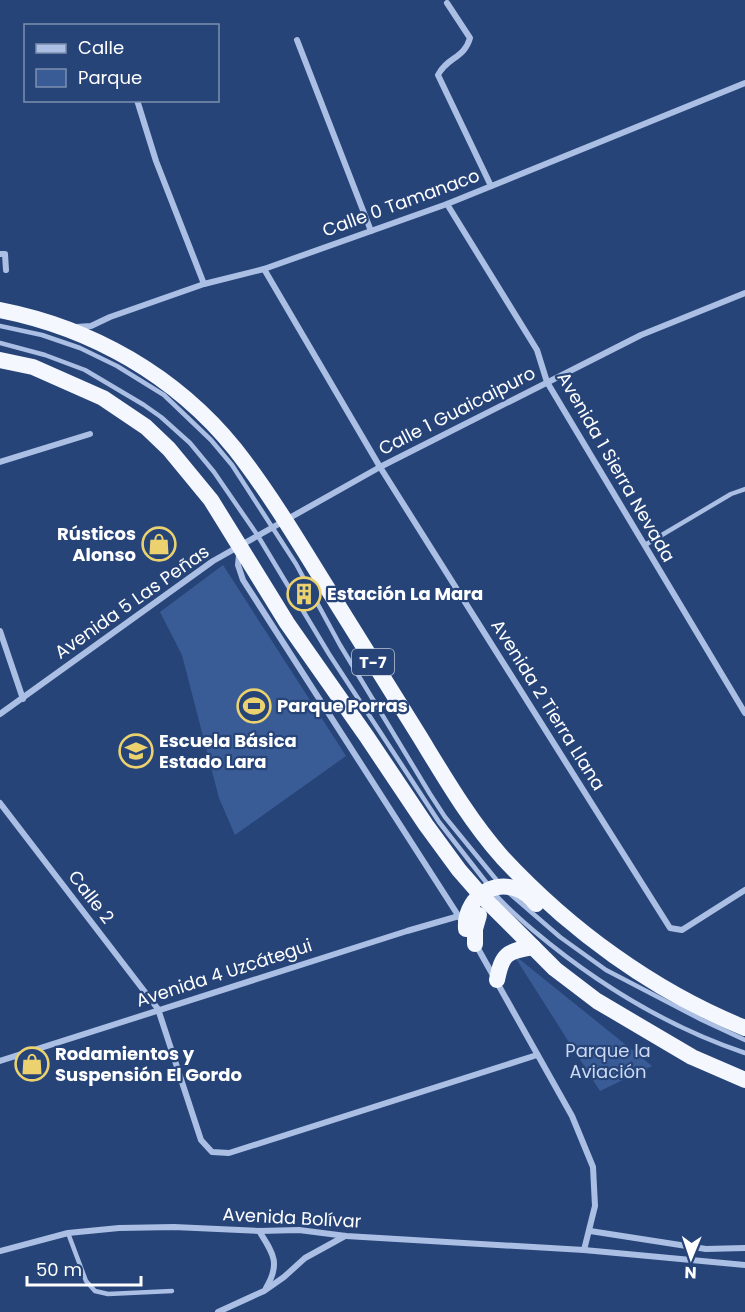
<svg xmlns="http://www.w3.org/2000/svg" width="745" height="1312" font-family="Poppins,sans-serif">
<rect width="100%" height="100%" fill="#274479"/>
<g fill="#3a5c96">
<path d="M223,565l123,191 -111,79 -16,-37 -37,-143 -22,-43z"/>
<path d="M513,954l139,112 -52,25z"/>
</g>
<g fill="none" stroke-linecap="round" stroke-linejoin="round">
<g stroke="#aabfe3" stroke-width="4.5">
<path d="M0,326l42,9 38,13 37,18 47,29 47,45 21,25 64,99 44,81 90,149 15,23 54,66"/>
<path d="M0,343l45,12 40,15 59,35 17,12 29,26 24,29 44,64 71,118 110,168 50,64"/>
<path d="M645,545l86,-51 14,-5"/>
<path d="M494,893c12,14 26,26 40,38 62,52 134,96 211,122"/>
<path d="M509,893l51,44 46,33 96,50 43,20"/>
<path d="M68,1233l18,48 9,10 13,3 64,-3"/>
</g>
<g stroke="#aabfe3" stroke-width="6">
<path d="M447,3l23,35c-6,21 -23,19 -32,37l53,111"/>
<path d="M297,40l74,191"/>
<path d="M137,100l19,61 48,123"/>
<path d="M447,204l90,146 10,32 198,331"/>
<path d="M0,254h5l1,16"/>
<path d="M264,269l116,198 290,461 12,2 63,-40"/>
<path d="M76,327l15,-1 19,-9 94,-33 60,-15 183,-65 298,-121"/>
<path d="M0,462l90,-28"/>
<path d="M239,555l-1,10 5,15 220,343"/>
<path d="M0,631l23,68"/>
<path d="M0,714l213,-153 167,-94 261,-132 104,-42"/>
<path d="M0,803l158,206 43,131 11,12 17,1 308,-98"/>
<path d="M476,945l96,171 21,51 2,39 -11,44"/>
<path d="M0,1061l407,-130 52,-15"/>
<path d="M259,1231c14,22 22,32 7,57"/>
<path d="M590,1231l116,18 39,-1"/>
<path d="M0,1251l68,-18 51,-5 55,-1 85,4 40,-1 47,6 238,14 161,15"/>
<path d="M218,1312l46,-21 20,-14 21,-19 40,-22"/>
</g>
<g stroke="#f4f7fe" stroke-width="16">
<path d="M0,310c92,18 176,66 235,139 32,41 59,85 86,129 33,53 66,106 99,159 25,41 50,84 82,120 67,72 151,134 243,171"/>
<path d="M0,360l33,7 70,31 43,29 23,22 42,51 76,123 80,114 59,88 33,45 21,24 75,75 42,32 95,56 53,23"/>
<path d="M466,929c-2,-28 24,-50 51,-40 8,3 14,9 19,15"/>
<path d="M475,944v-15l4,-14"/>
<path d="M497,980c5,-26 10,-29 36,-33"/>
</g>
</g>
<defs>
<symbol id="shop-ring" viewBox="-11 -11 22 22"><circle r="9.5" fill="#274479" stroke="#ebd26f" stroke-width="1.5"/><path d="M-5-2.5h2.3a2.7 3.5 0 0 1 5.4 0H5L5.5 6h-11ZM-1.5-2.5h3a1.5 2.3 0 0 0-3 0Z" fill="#ebd26f"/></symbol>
<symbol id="building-ring" viewBox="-11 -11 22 22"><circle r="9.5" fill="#274479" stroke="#ebd26f" stroke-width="1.5"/><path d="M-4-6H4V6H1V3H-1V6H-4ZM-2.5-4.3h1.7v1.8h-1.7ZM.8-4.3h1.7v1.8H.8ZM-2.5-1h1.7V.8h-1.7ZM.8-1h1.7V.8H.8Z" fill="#ebd26f"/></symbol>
<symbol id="stadium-ring" viewBox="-11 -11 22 22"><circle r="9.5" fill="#274479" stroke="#ebd26f" stroke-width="1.5"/><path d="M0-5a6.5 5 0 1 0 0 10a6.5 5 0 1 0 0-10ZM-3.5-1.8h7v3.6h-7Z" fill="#ebd26f"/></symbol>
<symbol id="school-ring" viewBox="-11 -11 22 22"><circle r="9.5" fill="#274479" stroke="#ebd26f" stroke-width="1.5"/><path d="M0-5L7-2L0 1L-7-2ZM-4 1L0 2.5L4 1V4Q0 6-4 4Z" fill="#ebd26f"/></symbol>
</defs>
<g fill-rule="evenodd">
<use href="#shop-ring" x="140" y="525" width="38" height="38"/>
<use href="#building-ring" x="285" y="575" width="38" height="38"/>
<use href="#stadium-ring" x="235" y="687" width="38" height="38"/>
<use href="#school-ring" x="117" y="732" width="38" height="38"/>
<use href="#shop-ring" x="13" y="1045" width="38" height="38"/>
</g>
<g text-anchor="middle" stroke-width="4.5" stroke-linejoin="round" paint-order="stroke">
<rect fill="#274479" stroke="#bec7d7" stroke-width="1.5" x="352" y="649" width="42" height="26" rx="4.5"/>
<g font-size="16" font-weight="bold" fill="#fff">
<text x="373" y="668">T-7</text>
</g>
<g font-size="18" fill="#fff" stroke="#274479">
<text transform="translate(401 203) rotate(-20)" y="6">Calle 0 Tamanaco</text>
<text transform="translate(457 411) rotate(-27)" y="6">Calle 1 Guaicaipuro</text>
<text transform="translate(616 467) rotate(60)" y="6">Avenida 1 Sierra Nevada</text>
<text transform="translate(132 602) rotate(-35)" y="6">Avenida 5 Las Peñas</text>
<text transform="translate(548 705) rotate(58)" y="6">Avenida 2 Tierra Llana</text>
<text transform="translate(91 897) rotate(52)" y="6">Calle 2</text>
<text transform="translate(224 973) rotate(-18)" y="6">Avenida 4 Uzcátegui</text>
<text transform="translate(292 1218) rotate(3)" y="6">Avenida Bolívar</text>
</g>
<g font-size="18" font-weight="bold" fill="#fff" stroke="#274479" text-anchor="start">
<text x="136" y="540" text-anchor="end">Rústicos<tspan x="136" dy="21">Alonso</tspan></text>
<text x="327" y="600">Estación La Mara</text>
<text x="277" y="712">Parque Porras</text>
<text x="159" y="747">Escuela Básica<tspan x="159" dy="21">Estado Lara</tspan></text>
<text x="55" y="1060">Rodamientos y<tspan x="55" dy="21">Suspensión El Gordo</tspan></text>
</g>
<g font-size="18" fill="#ccdaf3" stroke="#274479">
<text x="608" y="1057">Parque la<tspan x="608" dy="21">Aviación</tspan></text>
</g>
</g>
<rect x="24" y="24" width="195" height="78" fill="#274479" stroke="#7d8faf" stroke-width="1.5"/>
<rect x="36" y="44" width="30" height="9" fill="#aabfe3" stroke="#7d8faf" stroke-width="1.5"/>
<text x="78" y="54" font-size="18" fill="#ffffff">Calle</text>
<rect x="36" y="69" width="30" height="18" fill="#3a5c96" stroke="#7d8faf" stroke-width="1.5"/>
<text x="78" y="84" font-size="18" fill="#ffffff">Parque</text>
<g transform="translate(691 1258) rotate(182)" stroke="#274479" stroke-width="4.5" paint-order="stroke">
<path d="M0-4.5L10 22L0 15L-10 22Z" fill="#ffffff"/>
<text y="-9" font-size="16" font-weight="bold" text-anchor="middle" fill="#ffffff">N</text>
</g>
<path d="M27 1276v9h114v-9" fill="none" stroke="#ffffff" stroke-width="3"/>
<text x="36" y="1276" font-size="18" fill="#ffffff" stroke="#274479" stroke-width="4.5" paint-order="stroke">50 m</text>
</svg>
